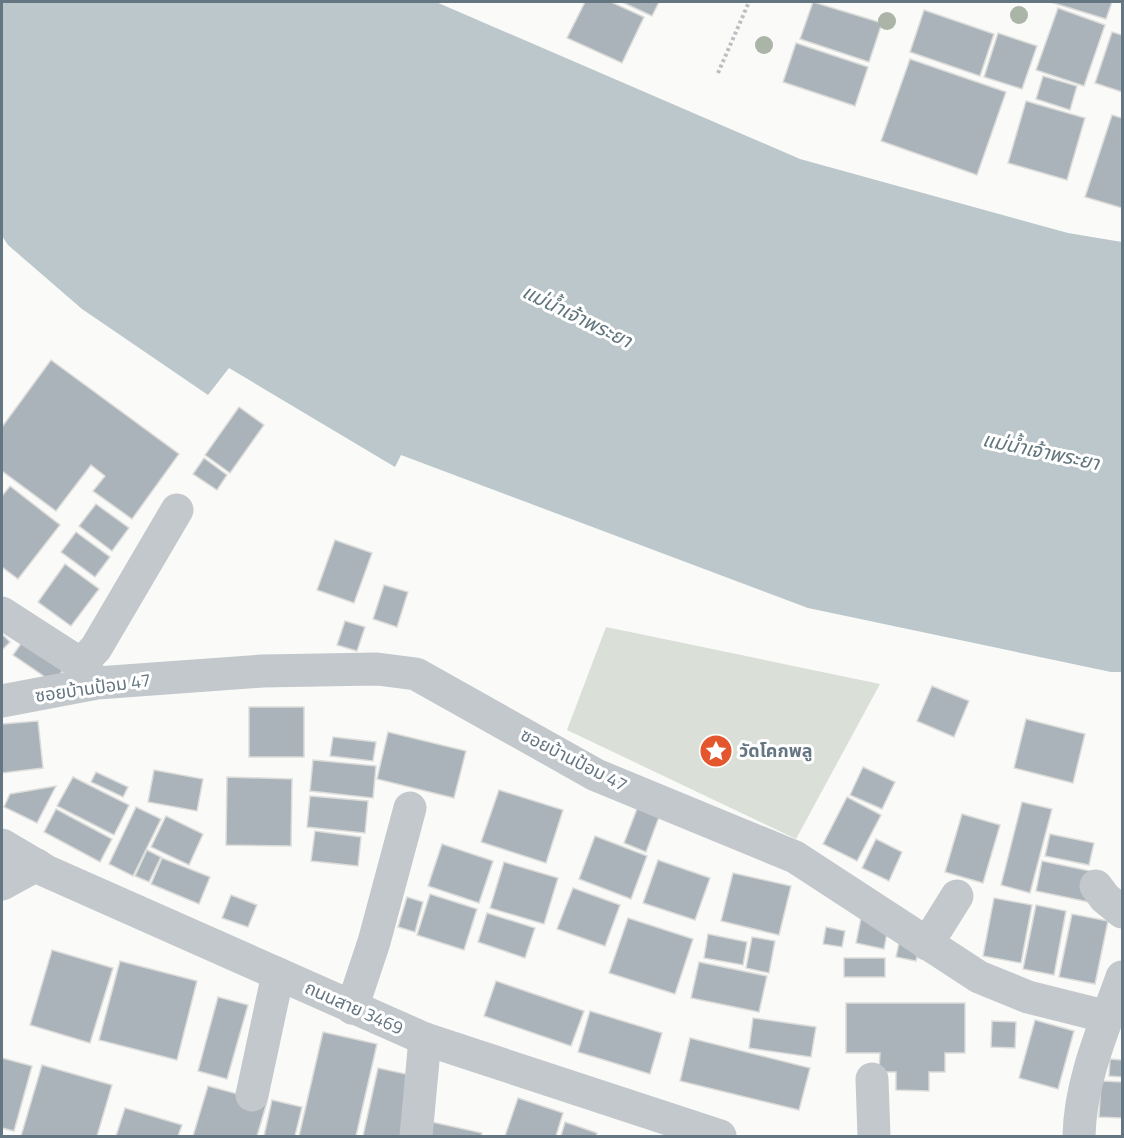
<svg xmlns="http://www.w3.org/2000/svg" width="1124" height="1138" font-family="'Titillium Web','Noto Sans Thai',sans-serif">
<rect width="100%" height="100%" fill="#fafaf8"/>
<path fill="#dadfd7" d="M606,627l274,57 -84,155 -229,-109z"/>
<path fill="#bbc7cb" d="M2,2h434l364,157 268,74 54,9v430h-11l-303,-64 -407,-153 -6,12 -166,-99 -21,27 -126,-86 -74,-64 -6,-9z"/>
<g fill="#aab3b9" stroke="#dcdcda" stroke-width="1.5">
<path d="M585,2h26l33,15 -22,46 -55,-25z"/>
<path d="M622,2h37l-7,14z"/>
<path d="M813,2l69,21 -13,39 -69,-23z"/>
<path d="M1050,2h62l-6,17z"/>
<path d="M1058,8l47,17 -21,61 -48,-16z"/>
<path d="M924,10l70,24 -14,42 -70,-24z"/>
<path d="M1112,32l10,3v57l-27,-9z"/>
<path d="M998,33l39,13 -15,43 -38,-12z"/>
<path d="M796,43l72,24 -13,39 -72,-24z"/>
<path d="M910,59l96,33 -29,83 -96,-34z"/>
<path d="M1043,76l34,10 -7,24 -34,-11z"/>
<path d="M1026,101l59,17 -18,62 -59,-17z"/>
<path d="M1112,115l10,3v90l-37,-11z"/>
<path d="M51,360l128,94 -47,65 -39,-28 12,-15 -14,-11 -35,46 -54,-40v-44z"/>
<path d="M239,407l25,18 -34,48 -25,-18z"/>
<path d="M204,458l23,17 -10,15 -24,-16z"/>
<path d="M10,486l50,39 -42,54 -16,-12v-71z"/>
<path d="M96,504l33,24 -17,23 -33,-25z"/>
<path d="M76,532l34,25 -15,20 -34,-25z"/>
<path d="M335,540l37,13 -18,50 -37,-13z"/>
<path d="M65,564l34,25 -28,37 -33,-24z"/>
<path d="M384,585l24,7 -11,35 -24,-8z"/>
<path d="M345,621l20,6 -8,24 -20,-6z"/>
<path d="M2,634l8,8 -8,8z"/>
<path d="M27,635l41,28 -14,20 -41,-28z"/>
<path d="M932,686l37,15 -15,36 -37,-16z"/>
<rect x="249" y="707" width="55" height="50"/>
<path d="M1026,719l59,15 -12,49 -59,-15z"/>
<path d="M38,721l5,47 -41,5v-49z"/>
<path d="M388,732l78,19 -12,47 -77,-19z"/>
<path d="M333,737l43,5 -3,19 -43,-5z"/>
<path d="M313,760l63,6 -3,32 -63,-7z"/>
<path d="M863,767l32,15 -13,27 -32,-14z"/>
<path d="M154,770l49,9 -6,32 -49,-9z"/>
<path d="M96,772l32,15 -5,10 -32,-15z"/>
<path d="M73,777l56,28 -15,30 -57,-29z"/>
<path d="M227,777l65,2 -1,67 -65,-1z"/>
<path d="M56,786l-19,37 -33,-16 6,-13z"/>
<path d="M499,790l64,20 -17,53 -65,-21z"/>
<path d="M310,796l58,5 -3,32 -58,-6z"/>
<path d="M847,797l34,18 -24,46 -34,-17z"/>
<path d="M640,801l22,8 -16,43 -22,-9z"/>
<path d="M1022,802l30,7 -22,84 -29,-8z"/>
<path d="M136,807l25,12 -28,57 -24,-12z"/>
<path d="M56,809l56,30 -12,23 -56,-30z"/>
<path d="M962,814l38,11 -17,58 -38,-11z"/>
<path d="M166,816l37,18 -14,31 -38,-18z"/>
<path d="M315,831l46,6 -3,29 -47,-5z"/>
<path d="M1050,834l44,9 -5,22 -44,-9z"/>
<path d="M595,836l52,20 -16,43 -52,-20z"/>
<path d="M876,839l26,13 -13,29 -27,-13z"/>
<path d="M442,844l51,17 -14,42 -51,-17z"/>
<path d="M147,850l14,7 -12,25 -14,-6z"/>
<path d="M162,858l48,19 -11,27 -48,-20z"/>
<path d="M658,860l52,18 -15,42 -52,-17z"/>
<path d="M1042,861l53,11 -6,30 -53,-11z"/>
<path d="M504,862l54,16 -14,46 -54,-16z"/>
<path d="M733,873l58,13 -12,49 -58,-14z"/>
<path d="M573,888l47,17 -15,41 -48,-17z"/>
<path d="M430,894l47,15 -13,41 -47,-15z"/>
<path d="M231,895l26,10 -9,22 -26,-9z"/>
<path d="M407,897l16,5 -8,30 -17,-5z"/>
<path d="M994,898l38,7 -11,58 -38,-7z"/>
<path d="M1036,905l30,6 -12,64 -31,-6z"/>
<path d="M487,913l48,15 -10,30 -47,-16z"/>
<path d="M1072,914l36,7 -13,63 -36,-7z"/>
<path d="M628,918l65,21 -18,55 -66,-21z"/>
<path d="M861,918l28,5 -5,26 -28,-6z"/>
<path d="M826,927l19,4 -3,16 -19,-3z"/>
<path d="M708,934l39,8 -4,23 -39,-7z"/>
<path d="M752,937l23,4 -6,32 -23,-5z"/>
<path d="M900,938l20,5 -4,18 -20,-4z"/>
<path d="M52,950l61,18 -23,75 -60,-18z"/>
<rect x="844" y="958" width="41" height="19"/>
<path d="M120,961l77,20 -20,79 -78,-20z"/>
<path d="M699,962l68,14 -8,36 -68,-14z"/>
<path d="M496,981l88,30 -13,35 -87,-30z"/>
<path d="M218,997l30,8 -21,74 -29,-8z"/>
<path d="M846,1003h119v50h-20v19h-16v19l-33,-1v-18h-17l1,-19h-34z"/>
<path d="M590,1011l72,22 -12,41 -72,-22z"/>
<path d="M753,1018l63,9 -5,30 -62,-9z"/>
<path d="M1035,1020l39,11 -16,58 -39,-11z"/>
<path d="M992,1021l24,1 -1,26 -24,-1z"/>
<path d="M323,1032l54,12 -21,92h-57z"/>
<path d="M690,1038l120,30 -11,42 -119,-29z"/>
<path d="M2,1058l30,8 -18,65 -12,-3z"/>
<path d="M1110,1059l12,1v17l-13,-1z"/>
<path d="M42,1065l70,20 -15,51h-76z"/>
<path d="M378,1068l37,8 -7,60h-45z"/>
<path d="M1101,1081l21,1v36l-23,-1z"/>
<path d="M208,1086l59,16 -10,34h-64z"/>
<path d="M518,1098l45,15 -7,23h-51z"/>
<path d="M272,1100l30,7 -7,29h-31z"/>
<path d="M125,1108l57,17 -4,11h-62z"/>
<path d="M432,1122l50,11 -1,3h-52z"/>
<path d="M565,1122l32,11 -1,3h-35z"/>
</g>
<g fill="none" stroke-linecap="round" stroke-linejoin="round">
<path stroke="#bbbfc2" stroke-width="4" stroke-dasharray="3 3" stroke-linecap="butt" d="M718,73l31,-71"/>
<g stroke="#c3c8cc" stroke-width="33">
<path d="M2,613l79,51 14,18"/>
<path d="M81,664l15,-16 81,-138"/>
<path d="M2,701l95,-18 165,-12 115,-2 39,5 180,101 199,82 184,120 49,20 80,20"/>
<path d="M2,845l44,26 379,168 295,97"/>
<path d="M2,884l35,-19"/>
<path d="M1096,886l9,12 17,14"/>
<path d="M927,944l30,-48"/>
<path d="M352,1008l22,-66 36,-134"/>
<path d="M872,1079l2,57"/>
<path d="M252,1095l26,-121"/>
<path d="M416,1136l9,-97"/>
<path d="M1079,1136c1,-55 25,-108 43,-159"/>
</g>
</g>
<g fill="#aab4a7">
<circle cx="1019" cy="15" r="9"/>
<circle cx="887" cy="21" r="9"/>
<circle cx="764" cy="45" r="9"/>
</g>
<defs>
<symbol id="sight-disc" viewBox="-11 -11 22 22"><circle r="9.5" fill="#e4572e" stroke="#fff"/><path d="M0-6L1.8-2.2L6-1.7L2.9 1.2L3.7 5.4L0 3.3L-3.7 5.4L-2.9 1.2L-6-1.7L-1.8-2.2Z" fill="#fff"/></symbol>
</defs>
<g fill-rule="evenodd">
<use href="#sight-disc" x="697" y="732" width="38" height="38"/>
</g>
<g text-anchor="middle" stroke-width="6" stroke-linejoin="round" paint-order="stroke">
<g font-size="18" fill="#657683" stroke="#fff">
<text transform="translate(93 688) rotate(-8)" y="6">ซอยบ้านป้อม 47</text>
<text transform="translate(574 760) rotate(27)" y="6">ซอยบ้านป้อม 47</text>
<text transform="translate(354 1008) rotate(24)" y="6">ถนนสาย 3469</text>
</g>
<g font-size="18" font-weight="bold" fill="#657683" stroke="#fff" text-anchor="start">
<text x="739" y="757">วัดโคกพลู</text>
</g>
<g font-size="20" font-style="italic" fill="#60757c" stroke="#fff">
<text transform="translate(577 316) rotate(26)" y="7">แม่น้ำเจ้าพระยา</text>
<text transform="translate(1041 451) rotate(12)" y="7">แม่น้ำเจ้าพระยา</text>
</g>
</g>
<rect width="1124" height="1138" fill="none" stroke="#657683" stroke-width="6"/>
</svg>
